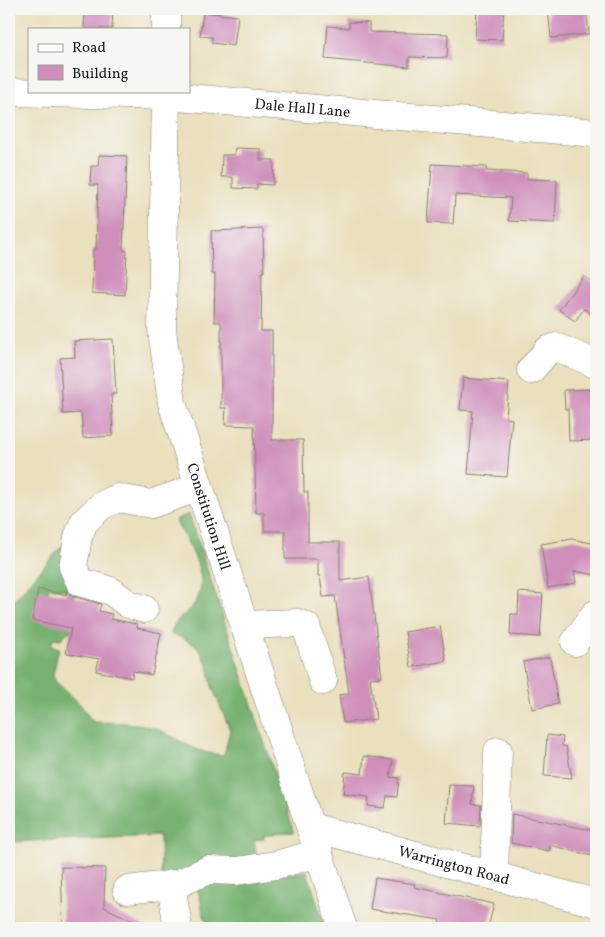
<svg xmlns="http://www.w3.org/2000/svg" width="605" height="937" font-family="Vollkorn,serif">
<rect width="100%" height="100%" fill="#f6f6f2"/>
<filter id="ink" filterUnits="userSpaceOnUse"><feTurbulence type="fractalNoise" baseFrequency=".02" numOctaves="2"/><feDisplacementMap in="SourceGraphic" scale="10" xChannelSelector="R" yChannelSelector="G"/><feConvolveMatrix kernelMatrix="1 2 1 2 8 2 1 2 1" color-interpolation-filters="sRGB"/></filter>
<filter id="wash" filterUnits="userSpaceOnUse"><feTurbulence type="fractalNoise" baseFrequency=".0096" numOctaves="4" result="noise"/><feDisplacementMap in="SourceGraphic" scale="20" xChannelSelector="R" yChannelSelector="G"/><feGaussianBlur stdDeviation="1.12" result="paint"/><feColorMatrix in="noise" values="0 0 0 0 0 0 0 0 0 0 0 0 0 0 0 0 0 1.4 0 .05"/><feComposite in="paint" operator="in"/></filter>
<g filter="url(#wash)">
<rect width="100%" height="100%" fill="#eae0be"/>
<g fill="#78b272" stroke="#4a6747">
<path d="M189,514l105,318 -20,1v2h-10v4l-10,1 3,19 -96,19 -1,-42 -151,6v-236l68,-77 -1,66 -7,-1v-3l-20,-4 -6,30 28,6 1,8 -4,1 -7,7 -8,-1 -2,8 8,2 -6,27 3,7 23,21 14,19c23,1 45,-1 66,8 25,11 36,24 65,25l6,-25 -18,-44 -4,-21 -10,-18 -15,-9 -12,-4c4,-16 10,-15 20,-26 25,-27 -3,-63 -16,-88z"/>
<path d="M307,871l18,57h-114c-12,-15 -7,-25 -15,-42l4,-9 43,3z"/>
</g>
<g id="blocks">
<g fill="#cf8fbb">
<path d="M85,9h28l-1,20h-28z"/>
<path d="M477,9h27l-2,31 -27,-1z"/>
<path d="M548,9h38l3,25 -38,4z"/>
<path d="M203,12l35,4 -4,30 -22,-3v-6l-12,-1z"/>
<path d="M349,22l20,1v9l79,2 -1,24 -38,-1v10l-84,-8 3,-33 21,2z"/>
<path d="M235,148l26,1 -1,11h14l-1,25 -16,-1v5l-24,-1v-11h-12l1,-22h12z"/>
<path d="M99,155l28,1 -4,94 4,1 -2,44 -33,-2 1,-44h3l2,-64h-8l1,-19h7z"/>
<path d="M432,164l55,3 -1,4 41,2v6l30,1 -2,43 -46,-2 2,-23 -56,-3 -2,29 -25,-1z"/>
<path d="M263,229l1,43h-2l-1,59h11v109h31l1,52h4v50h32v39l29,-4 13,100 -12,1 6,41 -33,4 -4,-28 10,-2 -14,-97 -12,1 -3,-21h-2v-17h-33v-28h-21v-18h-8l-2,-87 -29,-1 1,-17h-5v-86h-7l1,-48h-3l-1,-43z"/>
<path d="M584,276l12,9v33l-12,-9 -9,12 -16,-11z"/>
<path d="M113,339l3,55h-5l2,42 -30,2 -2,-25 -18,1 -3,-56 15,-1 -1,-16z"/>
<path d="M463,378l46,4 -3,36 6,1 -5,58 -39,-3 5,-63 -13,-1z"/>
<path d="M596,389v51l-27,1 -1,-32h-3l-1,-19z"/>
<path d="M572,539l24,5v31l-22,-4 2,12 -28,5 -7,-44z"/>
<path d="M38,589l28,6 1,-5 8,7 26,7 -2,7 13,3 -1,5 26,5v4l24,5 -9,42 -19,-4 -1,7 -36,-7 3,-12 -33,-6 5,-25 -39,-8z"/>
<path d="M519,592l24,2 -3,43 -30,-2 1,-21h7z"/>
<path d="M440,626l6,35 -35,6 -6,-35z"/>
<path d="M550,657l8,47 -26,5 -9,-47z"/>
<path d="M547,735l16,2 -1,9h4l6,32 -28,-2z"/>
<path d="M364,756l29,4 -3,17 9,1 -2,19 -10,-1 -2,12 -17,-2 1,-9 -26,-3 2,-22 17,2z"/>
<path d="M449,785l25,1 -2,18 9,1 -1,21 -34,-3z"/>
<path d="M512,814l84,17v26l-46,-12 -1,6 -38,-8z"/>
<path d="M61,867l44,1 -1,39 44,21h-85z"/>
<path d="M375,878l40,6 -1,3 80,17 -6,24h-50l2,-8 -70,-11z"/>
</g>
</g>
</g>
<g filter="url(#ink)">
<use href="#blocks" fill-opacity="0" stroke="#837e6d" stroke-width="1"/>
<g fill="none" stroke-linecap="round" stroke-linejoin="round">
<defs>
<g id="minor">
<path d="M166,29v-20"/>
<path id="s1" d="M166,91l-4,239 10,73 171,525"/>
<path id="s2" d="M9,92l157,4 430,37"/>
<path d="M531,370l17,-20 8,-3 40,17"/>
<path d="M144,609l-16,-5 -17,-13 -31,-9 -7,-15 5,-30 6,-15 17,-16 17,-8 33,6 48,-17"/>
<path d="M244,625l54,-2 8,3 17,55"/>
<path d="M575,642l20,-28"/>
<path id="s3" d="M311,827l285,76"/>
<path d="M494,876l4,-125"/>
<path d="M171,884l7,44"/>
<path d="M127,890l50,-6 31,-14 29,1 39,-6 43,-12"/>
</g>
</defs>
<use href="#minor" stroke="#837e6d" stroke-width="29"/>
<use href="#minor" stroke="#fff" stroke-width="28"/>
</g>
</g>
<g text-anchor="middle" stroke-width="4" stroke-linejoin="round" paint-order="stroke">
<g font-size="15" fill="#1c1c1c" stroke="#f6f6f2">
<text dy="5" stroke="none"><textPath href="#s2" startOffset="294">Dale Hall Lane</textPath></text>
<text dy="5" stroke="none"><textPath href="#s1" startOffset="432">Constitution Hill</textPath></text>
<text dy="5" stroke="none"><textPath href="#s3" startOffset="148">Warrington Road</textPath></text>
</g>
</g>
<rect width="605" height="937" fill="none" stroke="#f6f6f2" stroke-width="30"/>
<rect x="28" y="28" width="162" height="65" fill="#f6f6f2" stroke="#9f9f9c"/>
<rect x="38" y="44" width="25" height="8" fill="#ffffff" stroke="#9f9f9c"/>
<text x="72" y="52" font-size="15" fill="#1c1c1c">Road</text>
<rect x="38" y="65" width="25" height="15" fill="#cf8fbb" stroke="#9f9f9c"/>
<text x="72" y="78" font-size="15" fill="#1c1c1c">Building</text>
</svg>
